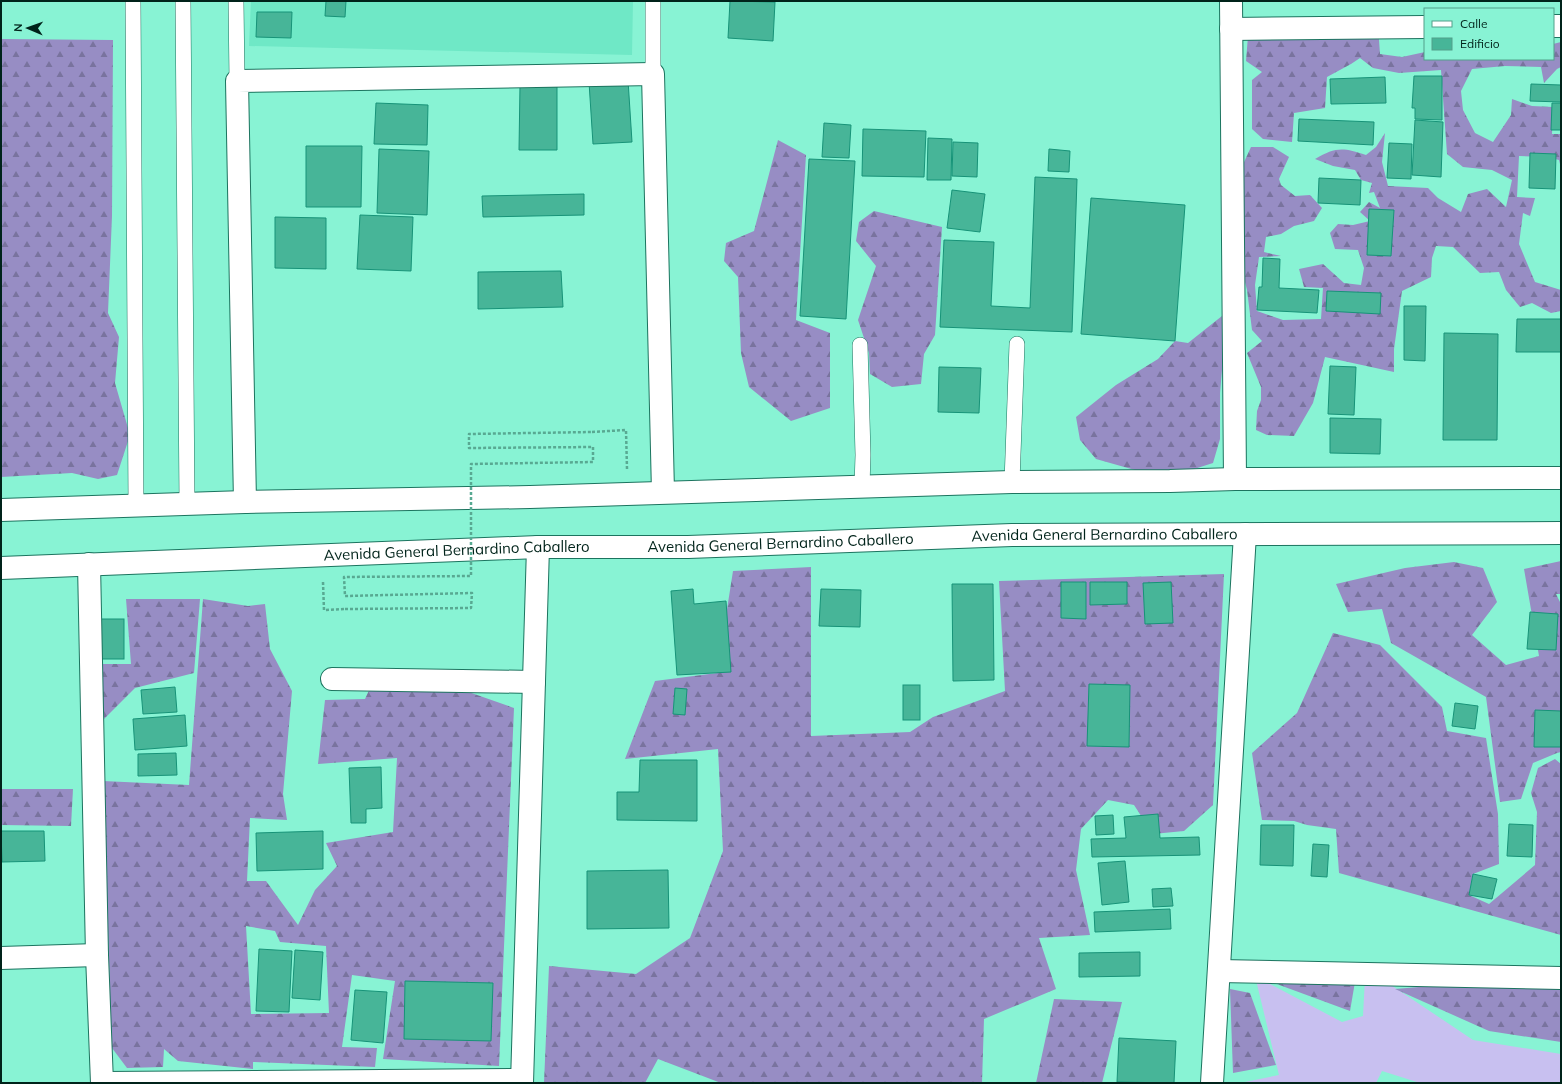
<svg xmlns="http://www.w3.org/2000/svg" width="1562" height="1084" font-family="Mulish,sans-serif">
<defs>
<pattern id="forest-firs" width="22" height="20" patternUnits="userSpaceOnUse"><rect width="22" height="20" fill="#978dc4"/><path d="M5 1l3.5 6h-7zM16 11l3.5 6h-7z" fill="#79739e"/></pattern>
</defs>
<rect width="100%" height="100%" fill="#88f3d4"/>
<path fill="#6fe8c6" d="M251,1h382l-1,54 -383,-9z"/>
<path fill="#c8c0f0" d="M1255,976l87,46 21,-6 2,-38 20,3 88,59 88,14v29h-141l-38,-12 -6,12h-136l39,-8z"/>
<g fill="url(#forest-firs)" fill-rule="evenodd">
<path d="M1378,26l2,28 22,3 23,-5v7h128v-15l8,-2v25l-4,2 -13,14 -3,-16 -36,-1 -33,3 -11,22 2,19 12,23 18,9 18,-27 1,-16 20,7 21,1 -1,27h9v34l-2,-8 -12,-3 -28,-1 -2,41 18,1 -5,18 -7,-3 -4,31 16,38 26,8v21l-10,2 -19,-10 -12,4 -14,-17 -7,-18 -19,1 -27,-26 -17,-1 -4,12 -1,19 -29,14 -8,58v23l-69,-15 -12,46 -19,33 -27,-1 -11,-5 1,-19 4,-11v-13l-14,-34 15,-12 -10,-11 -5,-40 -6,-24 -2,-93 12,-26h22l16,10 -10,22 2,6 14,11 15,-1 12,13 -8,13 -20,5 -13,8 -15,3 -2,15 17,4 -22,1 -4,28 2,26 26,9 38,-1 2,-31 -19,-1 -5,-18 24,-5 21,19 17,2 3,-17 -6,-18 -23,-1 -5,-16 8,-9 15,1 17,-4 -10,-9 9,-10 11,6 -6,-16 -5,1 3,-10 -11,-3 -6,-10 -22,-4 -18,-7c20,-12 28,-12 51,-4l10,-8 9,-14 -3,29 6,24 40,2 10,10 23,14 7,-18 19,-5 19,18 6,-27 -20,-10 -29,-3 -16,-13 -6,-84 -42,3 -26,-5 -13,-10 -9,6 -24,13 -2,31 -31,5 -2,29 -29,-3 -11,-10v-49l10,-8 -16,-11 2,-25z"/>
<path d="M1,39l112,1 -1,176 -4,97 11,24 -4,46 15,52 -13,40 -19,4 -26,-6 -71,4z"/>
<path d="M778,140l28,15 -10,165 34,13v75l-39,13 -42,-34 -8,-34 -3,-76 -14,-16 2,-18 28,-12z"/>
<path d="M874,211l68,16 -7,108 -11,19 -3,30 -29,3 -22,-13 -1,-21 -11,-33 18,-54 -20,-25 3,-19z"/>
<path d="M1227,312l-7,81v46l-7,24 -22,7 -49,2 -46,-13 -16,-19 -4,-23 40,-32 42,-26 17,-18 13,2z"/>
<path d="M1561,561v33h-5l5,10v148l-4,1 -24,10 -12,36 -21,3 -14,-105 -95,-54 -9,-34 -34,3 -12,-28 69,-16 49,-6 29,6 14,34 -25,33 34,30 33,-9 -15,-87z"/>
<path d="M811,567v169l99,-4 23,-15 72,-26 -6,-110 225,-7 -11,231 -29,26 -31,3 -19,-29 -26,-5 -27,29 -5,41 14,65 -51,3 17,51 -72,30 -2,64h-261l-63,-24 -13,24h-101l5,-117 87,8 54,-36 33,-87 -5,-102 -93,10 30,-78 62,-8 16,-102z"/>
<path d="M126,599h74l-6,74 -59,15 -34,34 -10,-58h40z"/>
<path d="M203,599l45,7 17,-2 5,45 22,42 -9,103 4,26 -37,-2 -3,63h19l32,44 17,-35 22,-24 -11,-23 67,-11 4,-74 -79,6 7,-64 40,-1 14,-30 61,13 74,26 -15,358 -116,-7 12,-78 -43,-6 -10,72 35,1 -2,19 -122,-5v7l-75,-8 -14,-12 -1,18 -36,1 -21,-28 -2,-47 6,-2 -7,-210 86,4zM246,926l29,5 5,11 46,4 3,67 -78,1z"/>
<path d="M1333,633l47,12 62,62 5,24 39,7 12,76 1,50 -26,10 -4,21 20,9 46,-39 2,-53 -6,-19 7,-25 17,-9 6,5v171l-222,-62 -3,-44 -29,-4 -13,-4 -32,-1 -10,-67 45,-40z"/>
<path d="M1,789h72l-2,37 -70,-1z"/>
<path d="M1561,975v67l-72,-11 -94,-42z"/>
<path d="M1255,976l100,6 -5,29z"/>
<path d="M1230,989l20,4 26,72 -43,8z"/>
<path d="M1054,999l68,3 -20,81h-66z"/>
</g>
<g fill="#47b598" stroke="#179378">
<path d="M326,1h20l-1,16 -20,-1z"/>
<path d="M730,1l45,1 -2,39 -45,-3z"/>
<path d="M257,12h35l-1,26 -35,-1z"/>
<path d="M1414,76h28v44l-27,-1v-11h-3z"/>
<path d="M1385,77l1,26 -55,1 -1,-25z"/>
<path d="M628,80l4,62 -39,2 -4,-62z"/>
<path d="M1531,84l30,1v17l-31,-1z"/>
<path d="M520,85h37v65h-38z"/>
<path d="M376,103l52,2 -1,40 -53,-1z"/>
<path d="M1552,103h9v27h-10z"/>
<path d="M1299,119l75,3 -1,23 -75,-4z"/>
<path d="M1415,120l28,2 -2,55 -29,-2z"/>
<path d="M824,123l27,2 -2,33 -27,-1z"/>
<path d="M863,129l63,2 -2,46 -62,-1z"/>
<path d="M928,138l24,1 -1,41h-24z"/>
<path d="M953,142l25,1 -1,34 -25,-1z"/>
<path d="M1389,143l23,1 -1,35 -24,-1z"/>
<path d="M306,146h56l-1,61h-55z"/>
<path d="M379,149l50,2 -2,64 -50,-2z"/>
<path d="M1049,149l21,2 -1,21 -21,-1z"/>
<path d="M1530,153l26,1 -1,35 -26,-1z"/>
<path d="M809,159l46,2 -9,158 -46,-3z"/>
<path d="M1035,177l42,2 -5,153 -132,-5 4,-87 50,2 -3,64 39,2z"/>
<path d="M1319,178l42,2 -1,25 -42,-2z"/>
<path d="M952,190l33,4 -5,38 -33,-4z"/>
<path d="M584,194v21l-101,2 -1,-21z"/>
<path d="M1091,198l94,7 -10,136 -94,-7z"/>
<path d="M1369,209l25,1 -3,46 -24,-1z"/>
<path d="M360,215l53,2 -2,54 -54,-2z"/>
<path d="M275,217l51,1v51l-51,-1z"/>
<path d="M1263,258l17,1 -1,29 40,2 -2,23 -60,-3 2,-23h3z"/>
<path d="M561,271l2,36 -85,2v-37z"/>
<path d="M1327,291l54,2 -1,21 -54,-3z"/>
<path d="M1404,306h22l-1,55 -21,-1z"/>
<path d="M1517,319h44v33h-45z"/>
<path d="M1444,333l54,1 -1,106h-54z"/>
<path d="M1330,366l26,1 -2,48 -26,-1z"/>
<path d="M939,367l42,1 -2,45 -41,-1z"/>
<path d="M1330,418l51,1 -1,35 -50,-1z"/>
<path d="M1061,582h25v37l-25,-1z"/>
<path d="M1090,582h37v22l-37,1z"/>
<path d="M1171,582l2,41 -28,1 -2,-41z"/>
<path d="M952,584h41l1,96 -41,1z"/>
<path d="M693,589l1,15 32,-3 5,71 -54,3 -6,-84z"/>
<path d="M821,589l40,1 -1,37 -41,-1z"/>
<path d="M1530,612l28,2 -2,36 -29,-1z"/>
<rect x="96" y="619" width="28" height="40"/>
<path d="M1089,684l41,1 -1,62 -42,-1z"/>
<rect x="903" y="685" width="17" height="35"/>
<path d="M175,687l2,25 -34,2 -2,-24z"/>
<path d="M675,688l12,1 -2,26 -12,-1z"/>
<path d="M1455,703l23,3 -3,23 -23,-3z"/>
<path d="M1535,710l26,1v36h-27z"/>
<path d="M185,715l2,31 -52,4 -2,-31z"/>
<path d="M176,753l1,22 -39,1v-22z"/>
<path d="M640,760h57v61l-80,-1v-28h22z"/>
<path d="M381,767l1,41 -16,1v14h-15l-2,-55z"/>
<path d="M1158,814l2,24 39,-1 1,18 -108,2 -1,-18 35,-1 -2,-21z"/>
<path d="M1113,815l1,19 -18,1 -1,-19z"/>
<path d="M1509,824l24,1 -1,32 -25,-1z"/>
<path d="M1261,825h33l-1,41 -33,-1z"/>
<path d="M1,831h43l1,30 -43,1z"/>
<path d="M323,831v38l-66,2 -1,-38z"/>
<path d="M1313,844l16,1 -2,32 -16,-1z"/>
<path d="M1125,861l4,41 -27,3 -4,-42z"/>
<path d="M668,870l1,58 -82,1v-58z"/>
<path d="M1473,874l24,5 -5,20 -23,-4z"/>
<path d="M1171,888l2,18 -20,1 -1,-18z"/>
<path d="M1170,909l1,20 -76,3 -1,-20z"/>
<path d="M259,949l33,2 -3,61 -33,-1z"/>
<path d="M295,950l28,2 -3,48 -28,-2z"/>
<path d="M1140,952v24l-61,1v-24z"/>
<path d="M405,981l88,2 -2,58 -87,-2z"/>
<path d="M355,990l32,2 -4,51 -32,-3z"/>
<path d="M1119,1038l57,3 -2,42 -57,-1z"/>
</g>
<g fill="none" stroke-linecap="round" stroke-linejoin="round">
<defs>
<g id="service">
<path d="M133,1l3,504"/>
<path d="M183,1l4,503"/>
<path d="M236,1l1,80"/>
<path d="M653,74v-73"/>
<path d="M860,345l3,110 -1,31"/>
<path d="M1012,482l5,-138"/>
</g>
<g id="minor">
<path d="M1231,1l4,478"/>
<path d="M1553,26h8"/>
<path d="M1231,29l194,-2"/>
<path d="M245,502l-8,-421 416,-7 10,418"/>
<path d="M89,564l8,391 5,128"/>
<path d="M332,679l202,3"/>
<path d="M1,958l96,-3"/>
<path d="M1219,971l342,7"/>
<path d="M105,1083l417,-3"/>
<path d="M522,1083l16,-536"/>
<path d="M1212,1083l33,-549"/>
</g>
<g id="secondary">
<path d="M1,510l244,-8 285,-5 482,-15 158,-1 65,-2 326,-1"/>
<path id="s1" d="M1,568l537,-21h150l324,-12 549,-2"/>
</g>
</defs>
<use href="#service" stroke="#1c745f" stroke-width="16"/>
<use href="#minor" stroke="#1c745f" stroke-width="24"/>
<use href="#secondary" stroke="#1c745f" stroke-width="24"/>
<g stroke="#58a992" stroke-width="2.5" stroke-dasharray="3 2" stroke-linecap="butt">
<path d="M592,432l34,-2 1,39"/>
<path d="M323,582l1,28 21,-1"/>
</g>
<use href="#service" stroke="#fff" stroke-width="15"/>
<use href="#minor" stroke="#fff" stroke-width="22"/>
<use href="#secondary" stroke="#fff" stroke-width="22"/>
<path stroke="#58a992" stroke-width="2.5" stroke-dasharray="3 2" stroke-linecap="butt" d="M345,609l126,-1 1,-15 -127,3 -1,-19 127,-1v-112l122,-2v-15l-124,1v-14l123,-2"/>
</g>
<g text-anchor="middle" stroke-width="3" stroke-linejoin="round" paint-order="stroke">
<g font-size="15" fill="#00231a" stroke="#88f3d4">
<text dy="5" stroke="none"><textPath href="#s1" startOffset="1104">Avenida General Bernardino Caballero</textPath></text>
<text dy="5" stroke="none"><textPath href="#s1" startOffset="780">Avenida General Bernardino Caballero</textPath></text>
<text dy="5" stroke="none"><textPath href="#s1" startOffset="456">Avenida General Bernardino Caballero</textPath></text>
</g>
</g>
<rect width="1562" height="1084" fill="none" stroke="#00231a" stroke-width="4"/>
<rect x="1424" y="8" width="130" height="52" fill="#88f3d4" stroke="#52a08a"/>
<rect x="1432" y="21" width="20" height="6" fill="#ffffff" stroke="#52a08a"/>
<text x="1460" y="28" font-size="12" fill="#00231a">Calle</text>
<rect x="1432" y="38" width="20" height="12" fill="#47b598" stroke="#52a08a"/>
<text x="1460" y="48" font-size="12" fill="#00231a">Edificio</text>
<g transform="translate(28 28) rotate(272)" stroke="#88f3d4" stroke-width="3" paint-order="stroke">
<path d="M0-3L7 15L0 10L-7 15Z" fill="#00231a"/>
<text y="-6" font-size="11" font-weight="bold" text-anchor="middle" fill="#00231a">N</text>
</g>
</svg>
